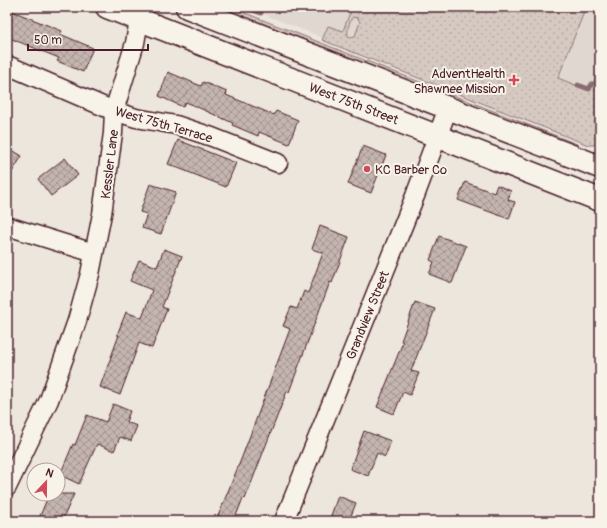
<svg xmlns="http://www.w3.org/2000/svg" width="607" height="528" font-family="Pangolin,sans-serif">
<defs>
<pattern id="grass-dots" width="8" height="8" patternUnits="userSpaceOnUse"><rect width="8" height="8" fill="#d5c9c2"/><path d="M2 2h.1M6 6h.1" fill="none" stroke="#b8aca7" stroke-width="1.8" stroke-linecap="round"/></pattern>
<pattern id="building-cross-hatch" width="8" height="8" patternUnits="userSpaceOnUse"><rect width="8" height="8" fill="#c4b5b0"/><path d="M0 0l8 8M0 8l8-8" fill="none" stroke="#a1938f"/></pattern>
</defs>
<rect width="100%" height="100%" fill="#ece6dd"/>
<filter id="ink" filterUnits="userSpaceOnUse"><feTurbulence type="fractalNoise" baseFrequency=".025" numOctaves="2"/><feDisplacementMap in="SourceGraphic" scale="8" xChannelSelector="R" yChannelSelector="G"/><feConvolveMatrix kernelMatrix="1 2 1 2 8 2 1 2 1" color-interpolation-filters="sRGB"/></filter>
<g filter="url(#ink)">
<path fill="#e0d7d0" d="M245,7h355v133l-22,-1z"/>
<g fill="url(#grass-dots)" stroke="#907476" fill-rule="evenodd">
<path d="M219,7h11l347,137 -1,4z"/>
<path d="M352,7h234l-28,71 32,13 10,-25v74l-6,5h-6l-266,-105 6,-14 15,5zM353,17l5,1 2,4 -5,14 -5,1 -2,-1c-1,-5 1,-15 5,-19z"/>
</g>
<g fill="none" stroke-linecap="round" stroke-linejoin="round">
<g stroke="#896c6f" stroke-width="5">
<path d="M250,9l11,4"/>
<path d="M578,85l11,4 3,-5"/>
</g>
</g>
<g fill="url(#building-cross-hatch)" stroke="#4a1f2b">
<path d="M7,9l55,22 -2,3 33,14 -10,24 -26,-11 2,-3 -52,-21z"/>
<path d="M168,72l33,14 2,-4 24,10 -1,3 48,20 2,-4 22,9 -9,24 -30,-12 -1,4 -26,-11 1,-2 -47,-21 -3,5 -24,-11z"/>
<path d="M178,140l58,23 -10,24 -58,-23z"/>
<path d="M363,146l23,9 -15,38 -23,-9z"/>
<path d="M7,147l15,9 -15,24z"/>
<path d="M65,158l13,17 -27,21 -13,-17z"/>
<path d="M465,182l29,11 3,-8 14,6 -3,9 7,2 -6,17 -51,-19z"/>
<path d="M150,184l26,8 -15,42 -19,-6 5,-14 -7,-2z"/>
<path d="M320,226l29,11 -17,46 -2,-1 -41,110 -2,-1 -42,108 -2,-1 -9,23h-18l26,-64 48,-128 -7,-3 8,-19 6,2 7,-18 4,2 15,-40 -11,-4z"/>
<path d="M439,236l27,10 -14,37 -23,-9 5,-12 -4,-2z"/>
<path d="M164,249l18,7 -20,51 5,2 -15,39 -13,-5 -19,52 -20,-8 19,-52h-2l9,-23 16,6 10,-28 -22,-9 9,-21 18,7z"/>
<path d="M415,302l20,7 -24,62 8,2 -9,22 -7,-3 -9,22 -17,-7 26,-65 -2,-1z"/>
<path d="M113,404l17,7 -4,11 11,4 -6,15 -11,-4 -6,14 -17,-7 -18,40 -19,-9 13,-31 2,1 12,-30 19,7z"/>
<path d="M364,431l27,10 -6,16 -8,-4 -9,23 -18,-7z"/>
<path d="M49,494h25l-12,27h-24z"/>
<path d="M338,496l18,7 -7,18h-20z"/>
</g>
<g fill="none" stroke-linecap="round" stroke-linejoin="round">
<defs>
<g id="minor">
<path d="M7,65l107,46 22,7 40,7 36,12 66,26"/>
<path d="M7,226l87,27"/>
<path d="M7,487l42,-87 28,-79 13,-47 12,-60 11,-81 1,-22 21,-68 4,-23 5,-13"/>
<path d="M284,521l131,-325 33,-88"/>
</g>
<g id="secondary">
<path d="M107,7l493,193"/>
<path d="M187,7l413,160"/>
</g>
</defs>
<use href="#minor" stroke="#4a1f2b" stroke-width="21"/>
<use href="#secondary" stroke="#4a1f2b" stroke-width="25"/>
<use href="#minor" stroke="#f7f3e8" stroke-width="18"/>
<use href="#secondary" stroke="#f7f3e8" stroke-width="22"/>
</g>
</g>
<g fill="#d1495b" stroke="#f7f3e8" stroke-width="1.5">
<path d="M512 74h4v4h4v4h-4v4h-4v-4h-4v-4h4z"/>
<circle cx="367" cy="169" r="4"/>
</g>
<g text-anchor="middle" stroke-width="4" stroke-linejoin="round" paint-order="stroke">
<g font-size="13" fill="#4a1f2b" stroke="#f7f3e8" text-anchor="end">
<text x="505" y="78">AdventHealth<tspan x="505" dy="15">Shawnee Mission</tspan></text>
<text x="375" y="174" text-anchor="start">KC Barber Co</text>
</g>
<g font-size="13" fill="#4a1f2b" stroke="#f7f3e8">
<text transform="translate(354 103) rotate(21)" y="5">West 75th Street</text>
<text transform="translate(164 124) rotate(16)" y="5">West 75th Terrace</text>
<text transform="translate(109 164) rotate(-83)" y="5">Kessler Lane</text>
<text transform="translate(367 315) rotate(-68)" y="5">Grandview Street</text>
</g>
</g>
<rect width="607" height="528" fill="none" stroke="#f7f3e8" stroke-width="24"/>
<rect x="12" y="12" width="583" height="504" fill="none" stroke="#4a1f2b" stroke-width="1.5" filter="url(#ink)"/>
<g transform="translate(46 482) rotate(22)"><circle r="19" fill="#f7f3e8" stroke="#b29e9c"/>
<path d="M0-3L7 15L0 10L-7 15Z" fill="#d1495b"/>
<text y="-6" font-size="11" font-weight="bold" text-anchor="middle" fill="#4a1f2b">N</text>
</g>
<path d="M28 44v6h120v-6" fill="none" stroke="#4a1f2b" stroke-width="2"/>
<text x="34" y="44" font-size="12" fill="#4a1f2b" stroke="#f7f3e8" stroke-width="3" paint-order="stroke">50 m</text>
</svg>
